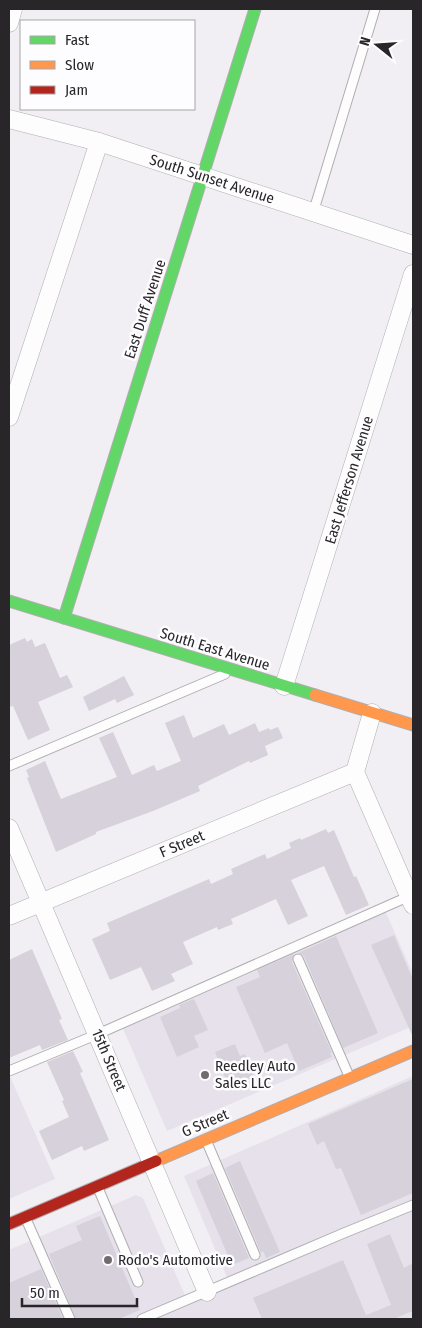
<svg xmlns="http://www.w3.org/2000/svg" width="422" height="1328" font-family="'Fira Sans Condensed',sans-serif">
<rect width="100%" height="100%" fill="#f2eff4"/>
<g fill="#e7e1eb">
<path d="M384,908l29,66v52l-246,105 -46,-107z"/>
<path d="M9,1074l46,105 -46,20z"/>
<path d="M413,1076v242l-404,1v-69l127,-55 7,3 44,102 42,-18 -45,-106z"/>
</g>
<g fill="#d6d1da">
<path d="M25,638l2,4 5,-3 3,8 10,-4 15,35 7,-3 6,12 -35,15 12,28 -22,10 -15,-34 -4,1v-62z"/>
<path d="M124,676l10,19 -17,8 -2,-4 -26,12 -6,-14z"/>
<path d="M184,715l9,23 31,-14 5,11 26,-12 4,9 10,-4 1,2 8,-3 5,11 -18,8 3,9 -18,8 -1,-2 -51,25 2,5 -47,20 -57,21v2l-40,18 -29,-74 2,-1 -3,-7 19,-9 16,38 56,-22 -18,-39 14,-6 19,43 22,-10 3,6 24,-10 -16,-38z"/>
<path d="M326,829l2,4 6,-3 20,47 2,-1 13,29 -23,10 -22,-49 -33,14 17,36 -20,9 -12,-26 -45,20 2,5 -15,6 -1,-3 -34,15 10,22 -22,10 4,7 -23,10 -11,-24 -31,13 -18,-41 18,-8 -3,-8 102,-44 2,5 22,-10 -2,-5 34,-15 2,5 24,-11 -2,-5 11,-5 1,2z"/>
<path d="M394,935l19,45v57l-42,-92z"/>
<path d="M336,936l42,97 -35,15 -39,-92 -6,-3z"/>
<path d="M32,949l30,70 -3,1 9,20 -26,10 -2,-5 -31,13v-98z"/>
<path d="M294,954l-2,8 40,91h-2l2,4 -33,14 -12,-28 -22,10 -29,-66 24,-10 -3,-7z"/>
<path d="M194,999l14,31 -14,6 5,11 -22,10 -17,-40 20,-9 -1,-3z"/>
<path d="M235,1044l5,12 5,-2 10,26 -25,10 -15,-38z"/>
<path d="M73,1051l10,21 -3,1 29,67 -25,11 -2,-5 -30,14 -13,-29 30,-14 -7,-16 2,-1 -17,-38z"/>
<path d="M413,1079v114l-52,22 -20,-47 -5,1 -12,-28 -7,4 -9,-21z"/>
<path d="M240,1161l40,91 -14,6 -3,-7 -2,2 -36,-85z"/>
<path d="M213,1173l36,85 -17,7 -36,-84z"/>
<path d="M100,1216l40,94 -21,9h-43l-27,-65 33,-14 -6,-14z"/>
<path d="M390,1234l14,34 9,-5v48l-20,8h-131l-9,-21 90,-38 23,55 25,-10 -24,-61z"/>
<path d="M41,1269l22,50h-54v-36z"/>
</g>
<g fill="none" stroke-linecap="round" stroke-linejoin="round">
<defs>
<g id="lane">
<path d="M313,213l62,-204"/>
<path d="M9,766l216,-92"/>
<path d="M298,959l51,117"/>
<path d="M9,1071l89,-37 314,-139"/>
<path d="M206,1140l49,115"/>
<path d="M98,1188l40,94"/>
<path d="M26,1219l44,100"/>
<path d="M142,1319l202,-86 69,-28"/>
</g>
<g id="street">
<path d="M9,23l4,-14"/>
<path d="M9,119l90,23 314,103"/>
<path d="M9,417l90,-275"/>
<path d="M284,686l129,-412"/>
<path d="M372,713l-17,59 58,133"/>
<path d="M9,828l198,464"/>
<path d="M9,916l346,-144"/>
</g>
<g id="fast">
<path d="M9,601l306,94"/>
<path d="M64,618l191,-609"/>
</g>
<g id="slow">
<path d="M315,695l98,30"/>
<path d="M156,1161l257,-110"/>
</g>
<path id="jam" d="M9,1224l147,-63"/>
</defs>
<use href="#lane" stroke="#b0aeb1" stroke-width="11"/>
<use href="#street" stroke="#b0aeb1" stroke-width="19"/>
<use href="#fast" stroke="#b0aeb1" stroke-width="13"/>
<use href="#slow" stroke="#b0aeb1" stroke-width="13"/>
<use href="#jam" stroke="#b0aeb1" stroke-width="13"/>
<use href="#lane" stroke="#fdfdfd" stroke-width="9"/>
<use href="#street" stroke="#fdfdfd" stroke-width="18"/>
<use href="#fast" stroke="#63d668" stroke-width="11"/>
<use href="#slow" stroke="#ff974d" stroke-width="11"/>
<use href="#jam" stroke="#b3261e" stroke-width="11"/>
</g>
<g fill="#6f6c70" stroke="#fdfcfe" stroke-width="2">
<circle cx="205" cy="1075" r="5"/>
<circle cx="108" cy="1260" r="5"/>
</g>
<g text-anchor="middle" stroke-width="5" stroke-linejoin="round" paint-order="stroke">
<g font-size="15" fill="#282629" stroke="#fdfcfe">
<text transform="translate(212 179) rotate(18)" y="5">South Sunset Avenue</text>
<text transform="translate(145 309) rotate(-72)" y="5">East Duff Avenue</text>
<text transform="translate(349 480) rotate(-73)" y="5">East Jefferson Avenue</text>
<text transform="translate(215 649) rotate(17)" y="5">South East Avenue</text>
<text transform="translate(182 844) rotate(-23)" y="5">F Street</text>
<text transform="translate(109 1060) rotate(67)" y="5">15th Street</text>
<text transform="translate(205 1123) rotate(-23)" y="5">G Street</text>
</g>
<g font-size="15" fill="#282629" stroke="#fdfcfe" text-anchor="start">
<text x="215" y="1071">Reedley Auto<tspan x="215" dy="17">Sales LLC</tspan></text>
<text x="118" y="1265">Rodo's Automotive</text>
</g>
</g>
<rect width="422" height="1328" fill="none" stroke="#282629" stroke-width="20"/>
<rect x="20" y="20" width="175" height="90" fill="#fdfcfe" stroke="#a8a6a9"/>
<rect x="30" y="36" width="25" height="8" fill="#63d668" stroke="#a8a6a9"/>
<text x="65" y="45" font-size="15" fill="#282629">Fast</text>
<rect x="30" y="61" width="25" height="8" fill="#ff974d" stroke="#a8a6a9"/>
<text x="65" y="70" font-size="15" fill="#282629">Slow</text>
<rect x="30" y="86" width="25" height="8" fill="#b3261e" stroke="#a8a6a9"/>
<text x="65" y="95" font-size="15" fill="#282629">Jam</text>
<g transform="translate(377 45) rotate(287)" stroke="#fdfcfe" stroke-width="4" paint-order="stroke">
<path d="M0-4L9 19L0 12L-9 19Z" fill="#282629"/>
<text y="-8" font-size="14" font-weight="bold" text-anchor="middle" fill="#282629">N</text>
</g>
<path d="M22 1298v8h115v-8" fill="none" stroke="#282629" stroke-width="2.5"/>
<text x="30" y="1298" font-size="15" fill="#282629" stroke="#fdfcfe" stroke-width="4" paint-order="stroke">50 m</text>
</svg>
